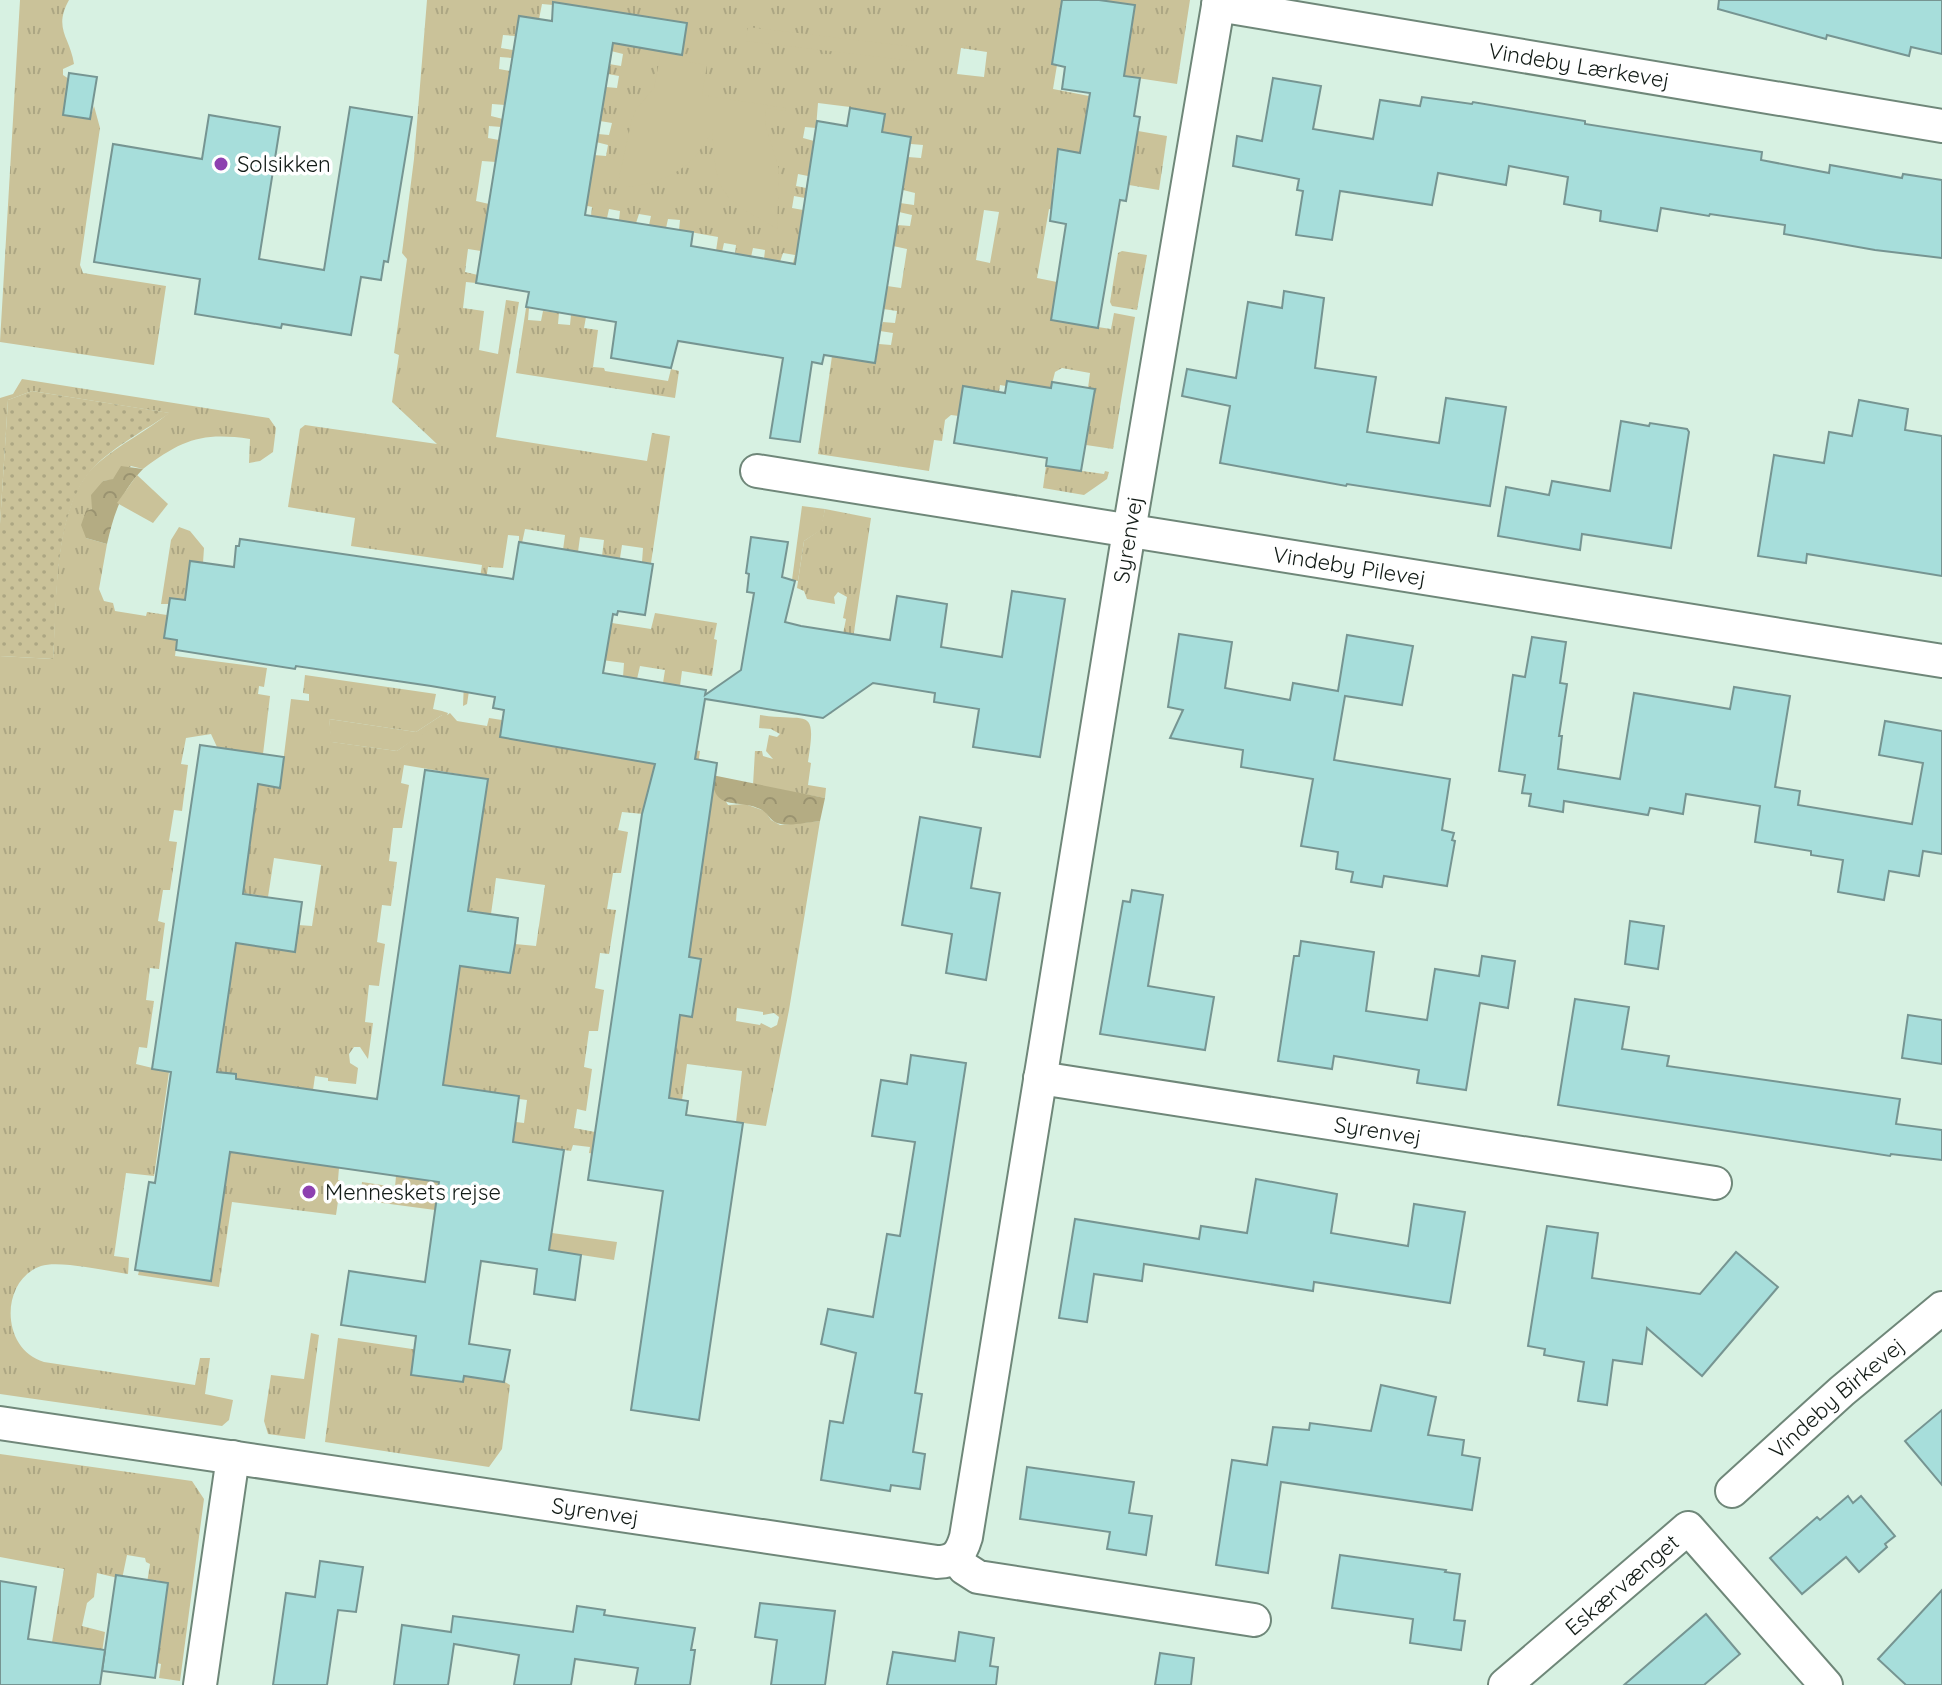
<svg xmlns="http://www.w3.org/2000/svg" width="1942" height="1685" font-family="Quicksand,sans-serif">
<defs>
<pattern id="grass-tufts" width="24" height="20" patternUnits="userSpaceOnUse" patternTransform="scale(2)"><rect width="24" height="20" fill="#cac299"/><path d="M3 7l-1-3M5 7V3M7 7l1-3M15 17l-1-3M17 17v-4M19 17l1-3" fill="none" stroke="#aca683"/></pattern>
<pattern id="forest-crowns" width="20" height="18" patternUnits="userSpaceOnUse" patternTransform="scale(2)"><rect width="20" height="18" fill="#b4ac83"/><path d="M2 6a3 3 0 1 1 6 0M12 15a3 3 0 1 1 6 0" fill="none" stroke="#9a9370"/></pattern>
<pattern id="park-dots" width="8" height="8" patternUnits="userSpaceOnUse" patternTransform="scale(2)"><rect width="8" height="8" fill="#cac299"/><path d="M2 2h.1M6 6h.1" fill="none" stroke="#aca683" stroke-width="1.8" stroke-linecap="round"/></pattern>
</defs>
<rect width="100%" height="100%" fill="#d7f1e2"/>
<g fill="url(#grass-tufts)" fill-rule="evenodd">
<path d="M20,0h49c-16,29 1,37 5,64l-11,5v6l6,4 -6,35 27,5 4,-13 6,22 -20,137 3,8 83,13 -12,79 -154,-23z"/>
<path d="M427,0h635l-10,64 5,1 -4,24 36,7 -9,57 -22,-3 -6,39 2,1 -1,20 -4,-1 -12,69 20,4 -6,38 60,9 3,-16 21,4 -22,132 -27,-4 9,-56 -7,-1 2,-15 -28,-5 -7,4 -4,16 -44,-7 -1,5 -6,-1 -1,7 -40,24 -8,-1 -6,5 -3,21 -8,-1 -5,31 -111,-17 14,-98 43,7 4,-19 12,1 2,-12 -13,-2 3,-9 12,1 2,-12 -14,-2 4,-23 14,2 6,-39 -14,-3 4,-21 13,1 2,-11 -13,-3 1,-9 14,2 1,-12 -12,-3 5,-33 13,1 2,-13 -12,-1v-7l-29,-5 -32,-25 -32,-4 -2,25 -11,-1 -2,11 11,3 -6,35 -10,-2 -2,12 10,2 -1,10 -11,-2 -2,12 11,2 -6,41 13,15 -17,-3 2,-8 -12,-2 -3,9 -16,-3 1,-9 -12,-2 -2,9 -16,-3 1,-9 -12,-2 -2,9 -6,-1 2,-14 -39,-7 1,-10 -12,-1 -2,9 -17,-3 2,-9 -12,-2 -3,9 -17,-3 1,-9 -11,-2 -2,9 -16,-2 1,-9 -13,-3 15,-49 12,1 2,-11 -12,-3 2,-8 11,1 3,-12 -12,-2 6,-34 11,1 2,-12 -11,-2 1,-10 12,2 2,-12 -12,-3 -58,-49v3l-11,-1 -3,15 -20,-3 -4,20 -12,-1 -2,13 12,2 -1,8 -12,-1 -1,12 11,2 -5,34 -13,-1 -1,12 12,3 -2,8 -12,-1 -1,12 11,2 -3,22 -14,-1 -6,40 13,3 -8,47 -13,-2 -3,23 13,3 -2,8 -10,-1 -3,26 21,3 -5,39 19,4 8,-54 13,2 -23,135 151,24 5,-28 18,3 -19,127 -9,-1 1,-14 -21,-3 -2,13 -18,-2 2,-16 -24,-3 -2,15 -15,-2 2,-15 -40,-6 -3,14 -3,-1v-6l-11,-1 -5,33 -15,-1 -21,137 -4,2 1,-25 18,-116 -131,-19 4,-28 -67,-11 12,-78 5,-4 132,19 -45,-42 7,-47 -5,-2 13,-94 -5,-6 12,-94zM961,48l26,4 -3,25 -27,-3zM984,210l15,2 -9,51 -14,-3z"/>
<path d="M1099,0h91l-13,84 -53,-8 11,-70z"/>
<path d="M1138,131l29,5 -8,54 -30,-5z"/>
<path d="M1122,251l25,4 -10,55 -25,-4 -2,-4 8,-49z"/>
<path d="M526,308h3l-1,12 13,1 2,-10 16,2 -1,11 12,1 1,-10 15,2 -2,11 14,2 -5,37 11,1 1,3 63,10 3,-12 8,2 -4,27 -159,-25z"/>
<path d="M22,379l247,39 7,10 -3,24 -13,9 -11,2 1,-24c-49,-7 -68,1 -107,30l-12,-3 -19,14 -9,1 -10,22 -7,35 21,6 -8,45 5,12 9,2 2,8 31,5 1,-4 20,3 -3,23 13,2 -2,16 92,12 -3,19 -5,-1 -1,8 12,2 -7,58 -46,-7 -6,-13 -25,4 -5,26 7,1 -6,46 -8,-1 -5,31 8,1 -7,48h-7l-5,31 7,2 -6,46 -9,-1 -4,32 8,1 -7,47 -8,-1 -3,17 33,8 -15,104 -28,-3 -12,83 15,2 -1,16c-21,-3 -69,-14 -87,-8 -41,14 -41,83 3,96l151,23 5,-27h10l-5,36 28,6 -4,20 -7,6 -222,-32v-738l53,3c4,-55 -1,-158 45,-196 22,-19 49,-32 71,-50l-137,-22 -24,9 -8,124v-126l13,-4z"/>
<path d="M1046,466l58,8 1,-3 4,1 -2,7 -23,16 -41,-7z"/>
<path d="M825,509l46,9 -24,161 -16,35 -4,-1 19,-94 -3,-1 4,-21 -9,-5 -4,5 1,7 -28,-5 -3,-8 -7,-3 7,-47 16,-11z"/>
<path d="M179,527l11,4 14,17 -1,15 -18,37 -15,-2 -1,6h-8l10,-64z"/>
<path d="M508,607l143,22 4,-16 62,10 -3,16 3,1 -5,36 -30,-5 -2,15 -17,-3 2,-13 -25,-4 -3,13 -14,-2 1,-14 -22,-3 -108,47z"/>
<path d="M305,675l131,19 -3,15 9,2v4l-26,17 -87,-13 3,23 65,9 53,-38 7,8 30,5 2,-8 211,33 -3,20 15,7 16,27 17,-1 20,7 6,9 9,5 40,-4 -31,189 -23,116 -30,-4 6,-51 -55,-7 -5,36 -13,-2 11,-83 12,2 9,-58 -12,-2 -46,-143 -21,-2 -4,18 10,2 -7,41h-8l-6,36 9,1 -7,44 -9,-1 -5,35 9,2 -6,41h-9l-5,36 8,2 -6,42 -9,-2 -3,19 21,4 18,25 -24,-4 1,-6 -17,-2 -2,6 -59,-9 4,-20 8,1 3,-23 -8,-1v-3l-65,-10 -12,8 18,-128 50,7 5,-29 21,2 9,-61 -49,-7 -5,36 -23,-4 20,-131 -84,-14 -3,18 8,2 -7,43h-9l-4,33 8,1 -6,44 -9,-1 -5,37 8,2 -6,42 -10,-1 -4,37 8,1 -5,36 -8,-12h-6l-5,7 1,9 8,5 -2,16 -28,-3v-3l-13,-2 -2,14 -77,-11v-5l-19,-2 19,-129 59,9 3,-27 14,1 9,-61 -47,-7 -6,39 -25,-4 15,-109 22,3 11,-88 18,2v-7l-6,-1zM737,1008l26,4v3l11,-2 5,4 -2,8 -6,3 -10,-5 -1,2 -24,-4z"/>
<path d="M760,715c48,8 57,-11 48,47l3,1 -3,22 18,3 -1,10 -72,-13 2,-34h7l1,5 10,3 -7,-8 3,-16 8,2 3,-3 -9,-5 -12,-1z"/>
<path d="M230,1152l109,16 -1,12 3,1 -5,34 -104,-13 -13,85 -81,-12 1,-4 72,10z"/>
<path d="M396,1176l43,6 -4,28 -75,-10 2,-18 33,5z"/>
<path d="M311,1333l8,2 -14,104 -37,-5 -4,-13 7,-46 33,4z"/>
<path d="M338,1338l81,12 8,27 6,1 1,-5 71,9 5,3 -8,64 -13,18 -164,-25z"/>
<path d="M0,1454l192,27 12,18 -24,182 -21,-3 2,-14 -4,-1 11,-77 -8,-1v-4l-4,-1 -1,4 -8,-1 3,-19 -4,-2 -1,-4 -18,-3 -5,24 -25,-6 -3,24 -7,6 -5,23 23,6 -5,34 -55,19 19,-116 -64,-12z"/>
</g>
<g fill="url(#forest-crowns)">
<path d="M121,466l22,3c-22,23 -29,44 -36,75l-21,-6 -5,-13 5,-14 6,-2 -1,-14 12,-14 10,-2z"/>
<path d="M712,775l113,23 -5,23c-12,1 -27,5 -39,3 -10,-1 -12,-10 -19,-14 -24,-13 -49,4 -50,-35z"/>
</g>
<path fill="url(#park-dots)" d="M32,391l138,22c-23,16 -57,34 -76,54 -42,44 -36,135 -41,192l-53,-3v-132l8,-124z"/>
<g fill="#cac299">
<path d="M748,27l167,20 -2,14 -167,-20z"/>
<path d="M660,57l47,8 -5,30 84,13 -1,3 -18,-3 -2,2 1,17 13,42 -2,60c-16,-11 -43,-22 -53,-38 -11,-16 -9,-40 -12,-58 -7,8 -12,18 -19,26 -19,19 -50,29 -76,28l15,-68 5,-11 17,-20z"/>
<path d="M137,475l31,29 -15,19 -36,-20z"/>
<path d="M802,506l23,3 -4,21 -17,11 -6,40 -6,-1z"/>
<path d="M442,711l6,2 -2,5 -49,33 -66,-9 -2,-23 87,13 26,-17z"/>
<path d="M552,1233l65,9 -3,18 -65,-10z"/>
</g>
<g fill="#a7dedb" stroke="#769592" stroke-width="2">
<path d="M1062,0h37l36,5 -11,71 16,2 -6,38 6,1 -14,84 -6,-1 -22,128 -47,-8 15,-96 -16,-3 8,-72 22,4 10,-60 -28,-4 3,-22 -13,-3z"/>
<path d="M1719,0h223v54l-31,-7 -2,9 -82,-21 -1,4 -108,-30z"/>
<path d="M553,2l134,21 -5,32 -69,-12 -28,172 108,17 -2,14 104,18 22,-143 30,5 3,-18 35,6 -3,18 29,5 -36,226 -51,-8 -2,9 -10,-2 -12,80 -30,-4 13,-80 -105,-17 -7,27 -60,-10 5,-36 -90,-15 3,-15 -53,-9 43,-267 33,5z"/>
<path d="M69,73l28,4 -7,42 -27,-4z"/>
<path d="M1273,78l48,8 -8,43 60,10 7,-39 40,6 2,-9 50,7 1,-2 112,19v3l177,28 -1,8 68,13 1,-8 72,13 1,-4 39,6v78l-67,-8 -91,-16 1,-9 -75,-11 -1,2 -48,-8 -4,23 -57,-10 1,-10 -37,-7 4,-27 -59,-11 -3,19 -68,-12 -6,32 -92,-14 -8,49 -36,-5 7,-44 -6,-1 2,-11 -66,-13 4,-30 25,5z"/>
<path d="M350,107l62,10 -24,145 -4,-1 -3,19 -20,-3 -10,58 -69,-11 -1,4 -86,-14 5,-35 -106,-17 19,-118 89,15 7,-44 71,12 -21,132 65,11z"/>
<path d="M1284,291l40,7 -9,70 61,9 -9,55 72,11 7,-45 60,9 -16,99 -143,-22 -1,2 -126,-23 10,-57 -48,-10 5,-27 49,9 12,-76 34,6z"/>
<path d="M1007,381l44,7 1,-6 43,7 -14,82 -35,-5 1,-8 -93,-15 9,-57 42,7z"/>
<path d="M1859,400l49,9 -3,21 37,6v140l-135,-22 -1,9 -48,-7 16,-101 50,8 5,-31 23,4z"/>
<path d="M1621,421l28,5 1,-3 37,6 2,3 -18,116 -89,-14 -2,16 -82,-14 8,-49 43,8 3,-14 58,10z"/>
<path d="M751,537l37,5 -6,35 13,4 -10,41 16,4 89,14 7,-44 50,8 -6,43 61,10 10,-66 53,8 -25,158 -67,-10 6,-38 -45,-7 1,-9 -62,-10 -50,35 -118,-19 -10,60 22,4 -28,194 12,2 -9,58 -12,-2 -11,83 19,3 -2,14 57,8 -44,297 -68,-10 32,-219 -75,-11 54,-366 13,-50 -155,-27 4,-27 -11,-2 2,-11 -64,-11 -135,-20 -1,3 -119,-19 1,-10 -13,-2 6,-40 15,2 5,-39 44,6 2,-21h3l1,-7 273,40 6,-37 134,22 -8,51 -27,-4 -1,4 -4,-1 -10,59 103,17 -1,5 36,-25 13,-77 -7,-1 2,-18 -3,-1z"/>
<path d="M1179,634l53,8 -7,46 65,12 3,-17 45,8 9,-56 66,11 -11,59 -57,-9 -11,64 116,19 -8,51 12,3 -2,7 3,1 -8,45 -63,-10 -2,11 -31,-5 2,-10 -17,-3 2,-17 -37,-6 12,-67 -72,-12 2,-17 -73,-12 13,-28 -15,-3z"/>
<path d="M1532,637l34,5 -6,41 7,1 -8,52h3l-4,33 62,10 14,-86 96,16 4,-22 56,9 -15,91 25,4 -2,14 114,19 11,-61 -44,-8 6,-34 57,10v123l-19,-3 -4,25 -30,-5 -5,29 -46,-8 5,-32 -32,-5v-4l-56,-9 5,-36 -74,-12 -3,20 -33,-6 -2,7 -84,-14 -1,11 -34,-6 2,-12 -9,-1 3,-18 -26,-4 14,-96 12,2z"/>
<path d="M200,745l84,12 -4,31 -22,-4 -15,110 59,8 -7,50 -59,-9 -19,129 19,2v5l141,20 48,-329 63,9 -20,132 50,7 -3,26 -5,29 -50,-7 -17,119 76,11 -6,46 51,8 -15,100 32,5 -6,45 -41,-6 3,-25 -56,-8 -12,83 41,6 -6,32 -40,-6 -1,6 -52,-7 5,-39 -75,-11 8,-54 76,11 14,-100 -209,-30 -19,129 -76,-11 14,-88 6,1 16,-111 -19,-3z"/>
<path d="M920,817l61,11 -10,60 29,5 -14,87 -40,-7 6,-39 -50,-9z"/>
<path d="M1132,890l31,5 -15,91 66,11 -9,53 -105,-16 23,-133 7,1z"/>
<path d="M1630,921l34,5 -6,43 -33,-5z"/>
<path d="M1301,941l73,11 -8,59 61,9 8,-51 44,7 3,-20 33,5 -7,47 -28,-5 -14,87 -49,-7 2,-13 -85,-14 -2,13 -54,-8 16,-105h5z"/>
<path d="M1575,999l54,8 -7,42 47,7 -2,10 233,33 -4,25 46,6v30l-51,-6 -1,2 -332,-51z"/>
<path d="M1908,1015l34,5v44l-40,-6z"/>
<path d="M911,1055l55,8 -51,330 7,1 -9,58 12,2 -5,35 -29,-4 -1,6 -69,-11 9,-59 13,2 13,-70 -35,-9 7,-35 45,8 14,-83 13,2 15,-94 -43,-6 9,-56 26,4z"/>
<path d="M1256,1179l81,15 -6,39 77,13 6,-42 51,8 -15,91 -136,-21 -1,9 -169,-27 -2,17 -48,-7 -7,48 -28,-4 16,-99 124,20 2,-13 46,7z"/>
<path d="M1547,1226l51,7 -6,45 108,16 36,-42 42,35 -76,89 -55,-48 -5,36 -29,-4 -6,45 -29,-4 6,-39 -40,-7 1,-6 -17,-3z"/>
<path d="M1381,1385l55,12 -8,38 36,5 -2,15 18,3 -8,52 -191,-28 -13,91 -52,-8 16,-105 35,5 6,-38 36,3 1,-7 61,8z"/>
<path d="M1942,1410v75l-37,-44z"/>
<path d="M1027,1467l107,15 -5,31 23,3 -6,39 -39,-6 3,-17 -90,-13z"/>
<path d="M1848,1496l5,7 8,-7 34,40 -10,8 2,3 -28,25 -13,-15 -44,37 -32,-36 47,-41 3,3z"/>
<path d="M1340,1555l106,15 -1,2 15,2 -6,46 11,1 -4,29 -51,-7 3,-24 -81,-11z"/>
<path d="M320,1561l43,6 -7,45 -18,-2 -11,75h-54l13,-92 29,4z"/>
<path d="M116,1575l52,8 -13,95 -53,-7z"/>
<path d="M0,1581l36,6 -8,52 77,11 -5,35h-100z"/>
<path d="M1942,1590v95h-36l-28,-26z"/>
<path d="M760,1603l75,8 -10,74h-54l6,-45 -22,-3z"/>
<path d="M577,1606l28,4 -1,5 91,13 -4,22h4l-5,35h-55l3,-17 -63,-9 -4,26h-57l5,-30 -65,-11 -6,41h-54l8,-60 49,7 2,-16 120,16z"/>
<path d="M1706,1614l34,40 -36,31h-80z"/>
<path d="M959,1632l35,6 -4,28 8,1 -2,18h-109l6,-33 62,9z"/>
<path d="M1160,1653l34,5 -3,27h-36z"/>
</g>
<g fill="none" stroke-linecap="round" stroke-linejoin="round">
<defs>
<g id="minor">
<path id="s1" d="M1218,5l724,121"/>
<path id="s2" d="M757,471l1185,190"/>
<path id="s3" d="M1040,1078l675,105"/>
<path id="s4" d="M0,1423l937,139c18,0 24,-8 29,-25l163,-1006 90,-531"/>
<path id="s5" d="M1732,1491l110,-100 100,-83"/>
<path d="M957,1558l7,10 14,9 276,43"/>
<path d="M200,1685l33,-228"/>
<path id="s6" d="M1505,1685l183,-157 138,157"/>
</g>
</defs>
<use href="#minor" stroke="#6f8779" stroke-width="36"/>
<use href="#minor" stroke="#fff" stroke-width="32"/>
</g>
<g fill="#8d40b0" stroke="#fff" stroke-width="3">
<circle cx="221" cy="164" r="8"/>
<circle cx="309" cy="1192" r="8"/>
</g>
<g text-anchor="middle" stroke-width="7" stroke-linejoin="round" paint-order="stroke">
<g font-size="22" fill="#121b16" stroke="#fff">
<text dy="8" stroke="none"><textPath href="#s1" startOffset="366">Vindeby Lærkevej</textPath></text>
<text dy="8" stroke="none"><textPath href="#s4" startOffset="2000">Syrenvej</textPath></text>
<text dy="8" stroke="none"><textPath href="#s2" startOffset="600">Vindeby Pilevej</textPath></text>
<text dy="8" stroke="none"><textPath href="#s3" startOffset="342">Syrenvej</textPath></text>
<text dy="8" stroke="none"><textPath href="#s5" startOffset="140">Vindeby Birkevej</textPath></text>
<text dy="8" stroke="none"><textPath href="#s4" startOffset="602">Syrenvej</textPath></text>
<text dy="8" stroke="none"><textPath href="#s6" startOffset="154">Eskærvænget</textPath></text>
</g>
<g font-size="22" fill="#121b16" stroke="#fff" text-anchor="start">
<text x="237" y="172">Solsikken</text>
<text x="325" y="1200">Menneskets rejse</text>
</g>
</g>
</svg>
